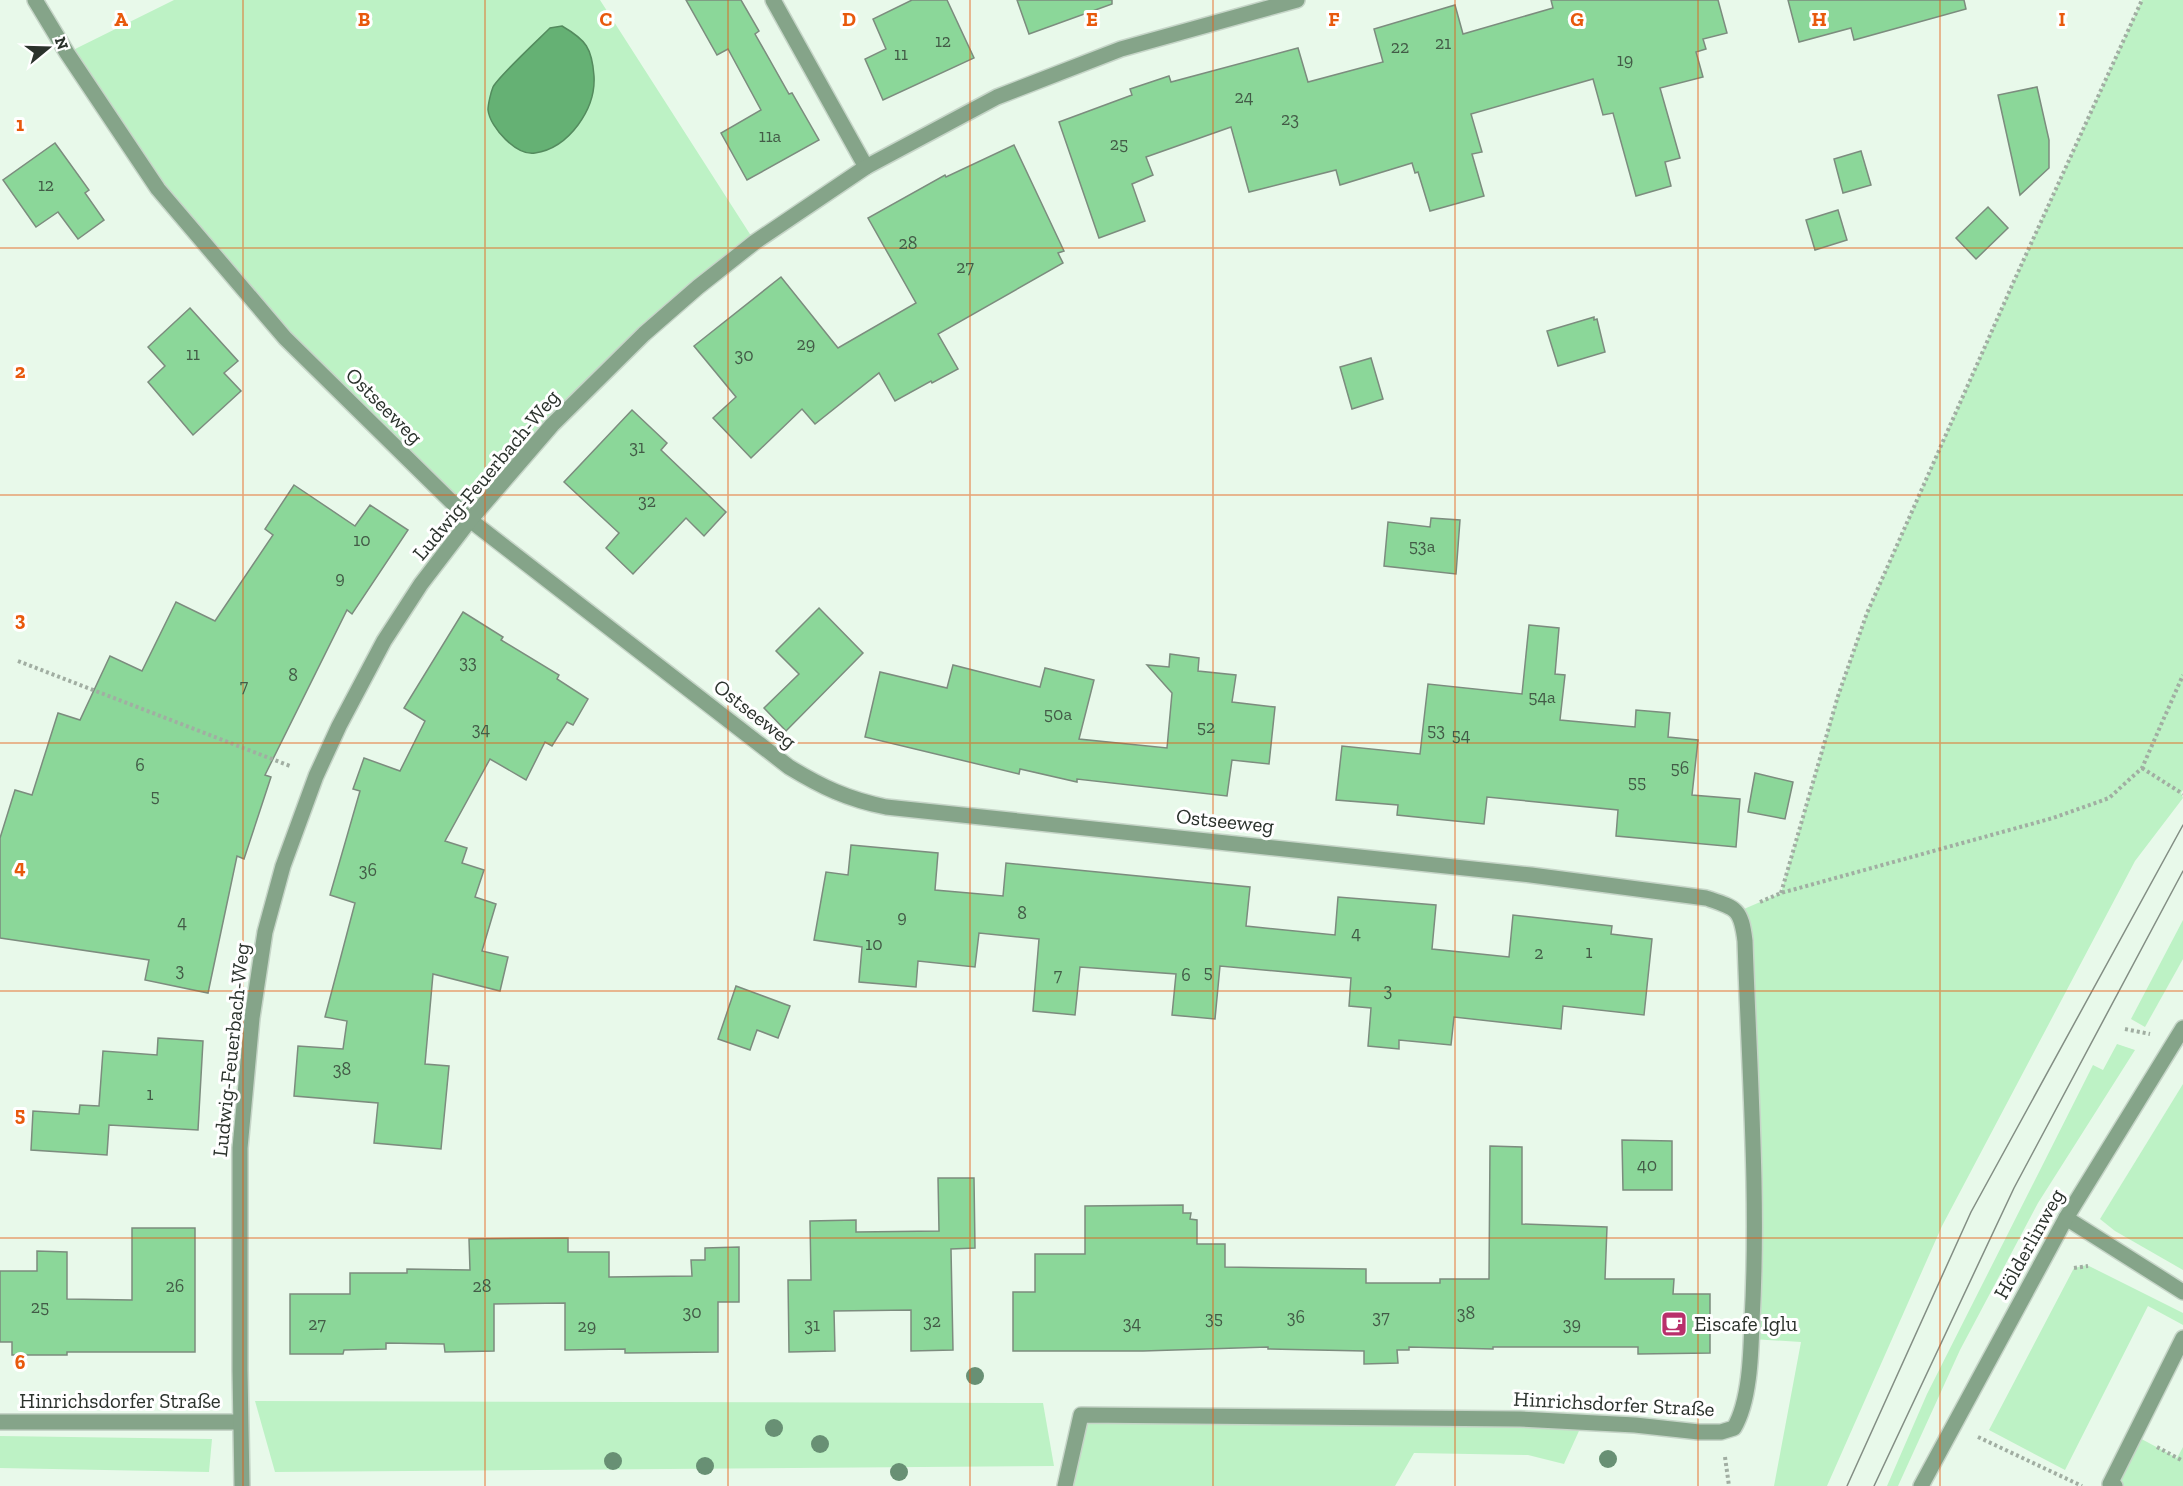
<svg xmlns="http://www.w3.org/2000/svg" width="2183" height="1486" font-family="'Zilla Slab',serif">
<rect width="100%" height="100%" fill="#e8f9ea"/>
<g fill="#bdf2c5">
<path d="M174,0h426l155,242 -111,92 -174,186 -185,-182 -127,-149 -91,-136z"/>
<path d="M2142,0h41v790l-2,3 2,5 -48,63 -193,365 -115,260h-53l27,-144 -50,-3 4,-83 -18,-344 44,-19 57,-197 29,-83 147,-332z"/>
<path d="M2183,920v39l-38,68 -14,-8z"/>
<path d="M2117,1044l18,6 -97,153 -78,147 -62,136h-11l40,-92 166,-329 10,5z"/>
<path d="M2183,1084v186l-68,-39 -15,-12z"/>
<path d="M2087,1265l96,48v12l-35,-19 -83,164 -76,-40 85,-162z"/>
<path d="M255,1401l788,2 11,63 -779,6z"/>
<path d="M1081,1415l502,7 -19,42 -36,-9 -114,-2 -19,33h-330z"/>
<path d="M2134,1435l43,23 6,-11v39h-68z"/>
<path d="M0,1436l212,3 -3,33 -209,-4z"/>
</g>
<path fill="#65b174" stroke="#548b5e" stroke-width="1.5" d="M562,26c24,14 30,22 32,50 2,33 -25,72 -59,77 -18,3 -45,-25 -47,-43 0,-6 3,-18 5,-23 5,-10 46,-48 57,-59z"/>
<g fill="#8bd799" stroke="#7c8c7e" stroke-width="1.5">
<path d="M686,0h55l18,31 -4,3 34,60 3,-1 27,47 -72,40 -26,-47 40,-23 -33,-61 -11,6z"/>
<path d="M912,0h35l27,58 -91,42 -18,-41 21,-10 -13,-30z"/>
<path d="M1017,0h95v4l-83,30z"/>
<path d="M1551,0h167l9,33 -24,6 3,10 -10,3 7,25 -43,11 20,70 -15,4 6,24 -35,10 -23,-83 -10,2 -10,-36 -122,35 11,38 -10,2 12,42 -54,15 -12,-39 -3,1 -3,-10 -72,22 -4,-15 -87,22 -18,-65 -85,30 7,18 -21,9 13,37 -46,17 -40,-116 73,-27 -2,-6 39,-13 2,6 127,-34 10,34 75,-20 -9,-33 81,-24 8,29 90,-26z"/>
<path d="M1788,0h176l2,9 -112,31 -3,-12 -52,14z"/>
<path d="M2037,87l12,53v28l-29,27 -22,-100z"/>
<path d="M55,143l34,47 -4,3 19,27 -26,19 -20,-27 -22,15 -33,-47z"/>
<path d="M1014,145l50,106 -6,2 5,10 -125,71 20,35 -26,14 -1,-2 -36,20 -16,-28 -64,51 -13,-15 -51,49 -38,-40 23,-21 -42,-51 87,-69 57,71 78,-45 -48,-85 77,-43 1,2z"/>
<path d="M1861,151l10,34 -28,8 -9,-34z"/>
<path d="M1988,207l20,21 -32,31 -20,-21z"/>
<path d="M1838,210l9,30 -32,10 -9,-30z"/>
<path d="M190,308l48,53 -14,12 17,18 -48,44 -45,-53 17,-16 -17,-19z"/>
<path d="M1594,317v3l3,-1 8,33 -47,14 -11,-35z"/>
<path d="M1371,358l12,41 -31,10 -12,-42z"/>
<path d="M632,410l35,33 -6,7 65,62 -22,24 -18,-18 -53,56 -27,-26 13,-15 -55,-51z"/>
<path d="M294,485l61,41 15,-21 38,25 -56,84 -5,-4 -82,165 6,2 -27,82 -7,-3 -29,137 -63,-13 4,-20 -149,-22v-100l15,-48 17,5 26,-82 22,7 30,-64 32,15 34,-69 39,19 58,-86 -8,-6z"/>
<path d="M1431,518l29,2 -4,54 -72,-8 4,-44 42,5z"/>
<path d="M819,608l44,45 -77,78 -22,-23 35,-34 -23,-23z"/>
<path d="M463,612l40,25 -2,3 58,35 -2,4 31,20 -15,26 -6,-3 -15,24 -7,-4 -19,38 -36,-21 -45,82 22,7 -5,15 22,7 -9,27 21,7 -14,47 26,6 -8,34 -67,-17 -8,90 24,2 -8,83 -67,-6 4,-40 -84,-7 4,-50 45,3 4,-28 -22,-4 30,-114 -25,-8 30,-104 -7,-2 11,-31 36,13 25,-50 -21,-13z"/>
<path d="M1529,625l30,3 -4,46 10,1 -5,45 75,7 1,-17 34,3 -2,24 30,3 -6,55 48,4 -4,48 -120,-11 2,-26 -131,-13 -3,27 -87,-9 1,-10 -62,-5 6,-54 78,8 8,-70 94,10z"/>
<path d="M1170,654l29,4 -1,13 38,4 -4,27 43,5 -6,57 -37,-4 -5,36 -150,-17v3l-57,-13 -1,5 -154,-37 15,-65 67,16 6,-23 87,22 5,-19 49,12 -15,59 88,9 5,-55 -25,-28 22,2z"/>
<path d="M1755,773l38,9 -8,37 -37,-7z"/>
<path d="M851,845l87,8 -3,37 68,6 3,-33 244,24 -4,39 89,9 3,-38 98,8 -4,44 77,8 4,-42 99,11 -1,8 41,5 -8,76 -81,-9 -2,23 -107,-12 -3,28 -52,-5v9l-31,-3 3,-38 -22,-2 2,-28 -131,-12 -5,53 -43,-4 4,-41 -96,-7 -5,48 -42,-4 6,-72 -60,-6 -4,34 -57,-6 -2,26 -57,-5 3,-35 -48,-7 12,-68 22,3z"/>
<path d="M736,986l54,20 -12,32 -21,-8 -7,20 -32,-11z"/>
<path d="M158,1038l45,3 -5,89 -89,-5 -2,30 -76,-5 2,-39 46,3 1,-9 19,1 4,-55 54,4z"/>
<path d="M1622,1140l50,1v49h-49z"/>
<path d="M1490,1146l32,1v77l85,3 -2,52h69l-1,15h37v59l-72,1v-7h-145v2l-84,-2v3h-12l1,13 -34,1v-13l-96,-2v-2l-125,4h-130v-59h22v-38h50v-48l98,-1v8h8l-1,6 7,1v24h28v23l141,2v14h74v-4h49z"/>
<path d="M938,1178h36l1,70 -24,1 2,101 -42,1v-41l-77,1 1,40 -46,1 -1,-72h23l-1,-59 46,-1v12l83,-1z"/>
<path d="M132,1228h63v124h-128v3h-55v-13h-12v-71h37v-20l30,1v47l65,1z"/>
<path d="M568,1238v14h41v25l83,-1 -1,-16h14v-12l34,-1v55h-21v50l-93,1v-4l-60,1v-47l-71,1v47l-49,1 -1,-8 -58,-1v6l-42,1 -1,4h-53v-60h60v-21h57v-4l63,1 -1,-31z"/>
</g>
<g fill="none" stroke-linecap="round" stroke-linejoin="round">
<defs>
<g id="minor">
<path d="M35,0l32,53 91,136 127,149 185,182 319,247c33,20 58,32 97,40l645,68 175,23c30,10 35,10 39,43 4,127 14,254 7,380 -1,32 -2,80 -18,107l-13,4h-22l-64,-7 -115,-6 -439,-4 -16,71"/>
<path d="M773,0l93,167"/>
<path d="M2066,1218l117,74"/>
<path d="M0,1422h240"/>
<path d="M242,1486l-2,-116v-222l12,-130 13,-86 18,-66 33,-90 23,-50 45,-85 37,-57 49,-64 82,-95 92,-91 54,-47 57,-45 111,-75 131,-70 124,-48 176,-49"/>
<path d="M1921,1486l145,-268 117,-190"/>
<path d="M2115,1486l-5,-2 73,-146"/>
</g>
</defs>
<use href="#minor" stroke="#c6d5c8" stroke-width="18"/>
<g stroke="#a1aea2" stroke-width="4" stroke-dasharray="3 3" stroke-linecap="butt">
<path d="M18,661l272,105"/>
<path d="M2142,768l41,26"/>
<path d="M1781,893l57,-197 29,-83 147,-332 128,-281"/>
<path d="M1760,902l21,-9 272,-75 56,-20 33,-30 41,-93"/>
<path d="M2125,1029l25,5"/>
<path d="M2074,1268l14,-2"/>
<path d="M1978,1437l104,49"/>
<path d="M2157,1447l26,14"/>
<path d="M1725,1457l4,29"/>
</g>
<use href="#minor" stroke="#85a489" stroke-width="15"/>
<g stroke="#838e84" stroke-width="1.5">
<path d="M1847,1486l124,-274 212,-387"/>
<path d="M1874,1486l140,-298 169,-317"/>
</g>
</g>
<g fill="#689074">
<circle cx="975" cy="1376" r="9"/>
<circle cx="774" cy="1428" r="9"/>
<circle cx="820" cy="1444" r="9"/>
<circle cx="1608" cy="1459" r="9"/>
<circle cx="613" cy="1461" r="9"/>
<circle cx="705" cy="1466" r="9"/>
<circle cx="899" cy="1472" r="9"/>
</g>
<path fill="none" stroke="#e8590c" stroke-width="1.5" stroke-opacity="0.55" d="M243,0v1486M485,0v1486M728,0v1486M970,0v1486M1213,0v1486M1455,0v1486M1698,0v1486M1940,0v1486M0,248h2183M0,495h2183M0,743h2183M0,991h2183M0,1238h2183"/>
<defs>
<symbol id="cafe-square" viewBox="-11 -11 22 22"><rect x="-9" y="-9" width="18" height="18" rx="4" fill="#b92f6b" stroke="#fff"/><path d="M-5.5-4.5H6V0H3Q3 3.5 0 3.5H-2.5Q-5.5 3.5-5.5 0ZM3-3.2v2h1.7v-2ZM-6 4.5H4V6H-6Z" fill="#fff"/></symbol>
</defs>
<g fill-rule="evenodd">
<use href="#cafe-square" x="1659" y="1309" width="30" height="30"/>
</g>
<g text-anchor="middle" stroke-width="6" stroke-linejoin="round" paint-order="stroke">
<g font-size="18" fill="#435b47">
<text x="943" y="47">12</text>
<text x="1443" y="49">21</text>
<text x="1400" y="53">22</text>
<text x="901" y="60">11</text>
<text x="1625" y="66">19</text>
<text x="1244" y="103">24</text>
<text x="1290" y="125">23</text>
<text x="770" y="142">11a</text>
<text x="1119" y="150">25</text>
<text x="46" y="191">12</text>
<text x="908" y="249">28</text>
<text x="965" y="273">27</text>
<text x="806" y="350">29</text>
<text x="193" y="360">11</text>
<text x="744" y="361">30</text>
<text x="637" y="453">31</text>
<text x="647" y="507">32</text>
<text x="362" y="546">10</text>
<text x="1422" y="552">53a</text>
<text x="340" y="584">9</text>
<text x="468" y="668">33</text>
<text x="293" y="681">8</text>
<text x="244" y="692">7</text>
<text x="1542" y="703">54a</text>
<text x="1058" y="720">50a</text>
<text x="1206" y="733">52</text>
<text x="481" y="735">34</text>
<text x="1436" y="736">53</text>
<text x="1461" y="741">54</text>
<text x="140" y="771">6</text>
<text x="1680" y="774">56</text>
<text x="1637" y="788">55</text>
<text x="155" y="802">5</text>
<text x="368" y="876">36</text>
<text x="1022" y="919">8</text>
<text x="902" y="923">9</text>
<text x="182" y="928">4</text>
<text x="1356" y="939">4</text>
<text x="874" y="950">10</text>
<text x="1589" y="958">1</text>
<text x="1539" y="959">2</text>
<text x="180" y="976">3</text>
<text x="1208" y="978">5</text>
<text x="1058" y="981">7</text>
<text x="1186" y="981">6</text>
<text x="1388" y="996">3</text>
<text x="342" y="1075">38</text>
<text x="150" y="1100">1</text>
<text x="1647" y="1171">40</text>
<text x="175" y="1292">26</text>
<text x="482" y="1292">28</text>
<text x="40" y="1313">25</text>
<text x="692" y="1318">30</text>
<text x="1466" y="1319">38</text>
<text x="1296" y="1323">36</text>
<text x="1381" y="1323">37</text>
<text x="1214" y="1324">35</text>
<text x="932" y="1327">32</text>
<text x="1132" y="1329">34</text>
<text x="317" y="1330">27</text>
<text x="1572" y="1330">39</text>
<text x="812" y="1331">31</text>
<text x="587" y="1332">29</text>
</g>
<g font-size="21" fill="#2b322c" stroke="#fff">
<text transform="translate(384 406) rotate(45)" y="7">Ostseeweg</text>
<text transform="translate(486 475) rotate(-50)" y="7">Ludwig-Feuerbach-Weg</text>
<text transform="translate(755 714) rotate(38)" y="7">Ostseeweg</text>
<text transform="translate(1225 821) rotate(6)" y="7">Ostseeweg</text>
<text transform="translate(231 1050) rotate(-84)" y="7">Ludwig-Feuerbach-Weg</text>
<text transform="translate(2029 1244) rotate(-61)" y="7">Hölderlinweg</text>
<text x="120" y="1408">Hinrichsdorfer Straße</text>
<text transform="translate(1614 1404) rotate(3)" y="7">Hinrichsdorfer Straße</text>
</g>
<g font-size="21" fill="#2b322c" stroke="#fff" text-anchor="start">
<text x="1694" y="1331">Eiscafe Iglu</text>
</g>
</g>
<g font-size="20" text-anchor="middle" font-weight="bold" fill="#e8590c" stroke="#fff" stroke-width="6" stroke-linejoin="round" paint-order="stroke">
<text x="121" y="26">A</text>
<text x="364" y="26">B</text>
<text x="606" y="26">C</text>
<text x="849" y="26">D</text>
<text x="1092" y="26">E</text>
<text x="1334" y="26">F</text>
<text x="1577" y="26">G</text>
<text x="1819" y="26">H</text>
<text x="2062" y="26">I</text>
<text x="20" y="131">1</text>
<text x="20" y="378">2</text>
<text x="20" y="626">3</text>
<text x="20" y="874">4</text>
<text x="20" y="1121">5</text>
<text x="20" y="1369">6</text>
</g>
<g transform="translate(48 48) rotate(71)" stroke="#ffffff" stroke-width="4.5" paint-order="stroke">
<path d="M0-4.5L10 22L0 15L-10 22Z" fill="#2b322c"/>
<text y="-9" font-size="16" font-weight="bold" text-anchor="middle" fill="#2b322c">N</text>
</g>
</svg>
